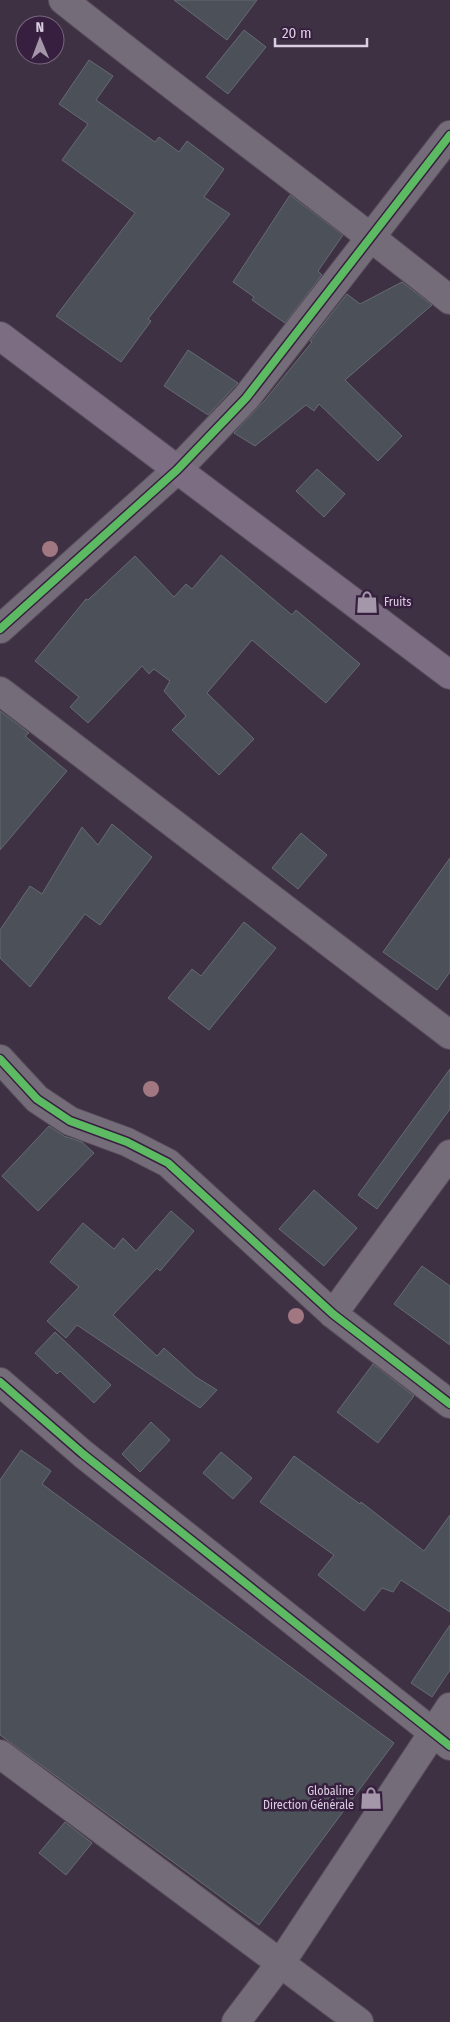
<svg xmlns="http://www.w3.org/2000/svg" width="450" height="2022" font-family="'Fira Sans Condensed',sans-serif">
<rect width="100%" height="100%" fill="#3e3143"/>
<g fill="#4c5059" stroke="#656b73">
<path d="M174,0h83l-30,40z"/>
<path d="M244,30l22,17 -38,47 -22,-17z"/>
<path d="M89,60l24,16 -17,24 59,42 4,-5 20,15 8,-11 37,28 -20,28 26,17 -82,105 3,2 -30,41 -65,-46 79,-103 -73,-53 26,-36 -29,-20z"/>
<path d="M290,195l53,40 -25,36 4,4 -37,48 -33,-23 2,-3 -21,-15z"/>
<path d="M402,282l30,23 -87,75 57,56 -24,25 -59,-57 -5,7 -8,-6 -51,41 -21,-13 31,-33 47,-58 -2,-1 37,-47 13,10z"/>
<path d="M188,350l50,33 -30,32 -44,-29z"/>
<path d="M317,469l28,25 -21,23 -28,-26z"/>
<path d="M221,555l71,60 4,-5 64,54 -34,39 -74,-63 -45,53 47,46 -35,36 -47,-45 14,-14 -22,-25 6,-10 -16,-12 -5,5 -7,-8 -54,57 -18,-16 9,-10 -44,-36 51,-62 2,1 47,-44 39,41 12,-13 6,5z"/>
<path d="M0,711l29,22 -4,3 42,35 -67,79z"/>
<path d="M112,824l40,33 -52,68 -15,-11 -55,73 -30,-29v-28l30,-44 12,8 40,-67 16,18z"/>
<path d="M301,833l26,22 -29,34 -26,-21z"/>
<path d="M450,858v114l-13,18 -54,-38z"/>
<path d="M244,922l32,26 -67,82 -41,-32 24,-29 9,7z"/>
<path d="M450,1069v40l-73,100 -19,-14z"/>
<path d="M49,1126l15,10 18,6 12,11 -56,58 -36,-35z"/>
<path d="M314,1190l43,38 -33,38 -45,-37z"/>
<path d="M171,1211l23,20 -34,40 -3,-3 -44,47 44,41 7,-8 32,29 21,13 -17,18 -123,-83 -11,13 -19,-17 32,-34 -29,-25 33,-39 31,26 9,-11 13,13z"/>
<path d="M422,1266l28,20v59l-56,-41z"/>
<path d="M55,1332l56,53 -17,18 -34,-32 -3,3 -22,-21z"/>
<path d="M373,1364l41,32 -36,47 -41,-31z"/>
<path d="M151,1422l19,18 -30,32 -18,-18z"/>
<path d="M21,1450l30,21 -9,13 352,259 -135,182 -259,-190v-255z"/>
<path d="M221,1452l31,26 -19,21 -30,-26z"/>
<path d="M294,1456l66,48 1,-2 63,49 26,-36v97l-49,-32 -8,12 -11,-4 -18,23 -46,-36 16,-20 -74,-53z"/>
<path d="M450,1625v45l-18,27 -21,-14z"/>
<path d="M65,1822l27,21 -26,32 -27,-22z"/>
</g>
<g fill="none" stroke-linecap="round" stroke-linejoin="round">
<defs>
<g id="minor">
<path d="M63,0c128,102 260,198 387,300"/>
<path d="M0,629l177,-159 69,-72 204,-263"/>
<path d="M0,691l450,344"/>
<path d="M0,1059l37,40 33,22 57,21 41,21 165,151 117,90"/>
<path d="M333,1314l117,-160"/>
<path d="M0,1382l83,72 367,292"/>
<path d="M0,1754l359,268"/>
<path d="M236,2022l44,-58 170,-257"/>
</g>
<path id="highway" d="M0,336l450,339"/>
</defs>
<use href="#minor" stroke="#594e5d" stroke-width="30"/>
<use href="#highway" stroke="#594e5d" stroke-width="30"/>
<use href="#minor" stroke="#756c79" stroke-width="28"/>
<use href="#highway" stroke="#7d6d83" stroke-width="28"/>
<defs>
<g id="cycleway">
<path d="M0,629l177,-159 69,-72 204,-263"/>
<path d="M0,1059l37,40 33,22 57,21 41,21 165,151 117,90"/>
<path d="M0,1382l83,72 367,292"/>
</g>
</defs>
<use href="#cycleway" stroke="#37203f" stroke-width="11"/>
<use href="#cycleway" stroke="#5cba63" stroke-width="8"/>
</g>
<g fill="#a17781">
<circle cx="50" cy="549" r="8"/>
<circle cx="151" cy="1089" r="8"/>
<circle cx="296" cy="1316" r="8"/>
</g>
<defs>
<symbol id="shop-bare" viewBox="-9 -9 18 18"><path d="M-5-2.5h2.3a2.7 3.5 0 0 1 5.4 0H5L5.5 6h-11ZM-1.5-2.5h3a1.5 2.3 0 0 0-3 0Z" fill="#a597aa" stroke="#37203f" stroke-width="2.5" paint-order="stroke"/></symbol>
</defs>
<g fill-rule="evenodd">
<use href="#shop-bare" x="351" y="586" width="32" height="32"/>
<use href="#shop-bare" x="355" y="1782" width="32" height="32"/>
</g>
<g text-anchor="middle" stroke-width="5" stroke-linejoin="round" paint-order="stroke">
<g font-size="12" fill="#dccee2" stroke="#37203f" text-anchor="start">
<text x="384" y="606">Fruits</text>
<text x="354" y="1795" text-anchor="end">Globaline<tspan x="354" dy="14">Direction Générale</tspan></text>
</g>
</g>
<g transform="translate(40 40) rotate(359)"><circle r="24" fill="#37203f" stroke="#796680"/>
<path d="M0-4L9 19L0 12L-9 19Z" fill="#a597aa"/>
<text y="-8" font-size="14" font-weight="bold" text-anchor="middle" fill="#dccee2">N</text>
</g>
<path d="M275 38v8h92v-8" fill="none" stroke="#dccee2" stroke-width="2.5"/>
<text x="282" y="38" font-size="15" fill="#dccee2" stroke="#37203f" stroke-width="4" paint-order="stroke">20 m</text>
</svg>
